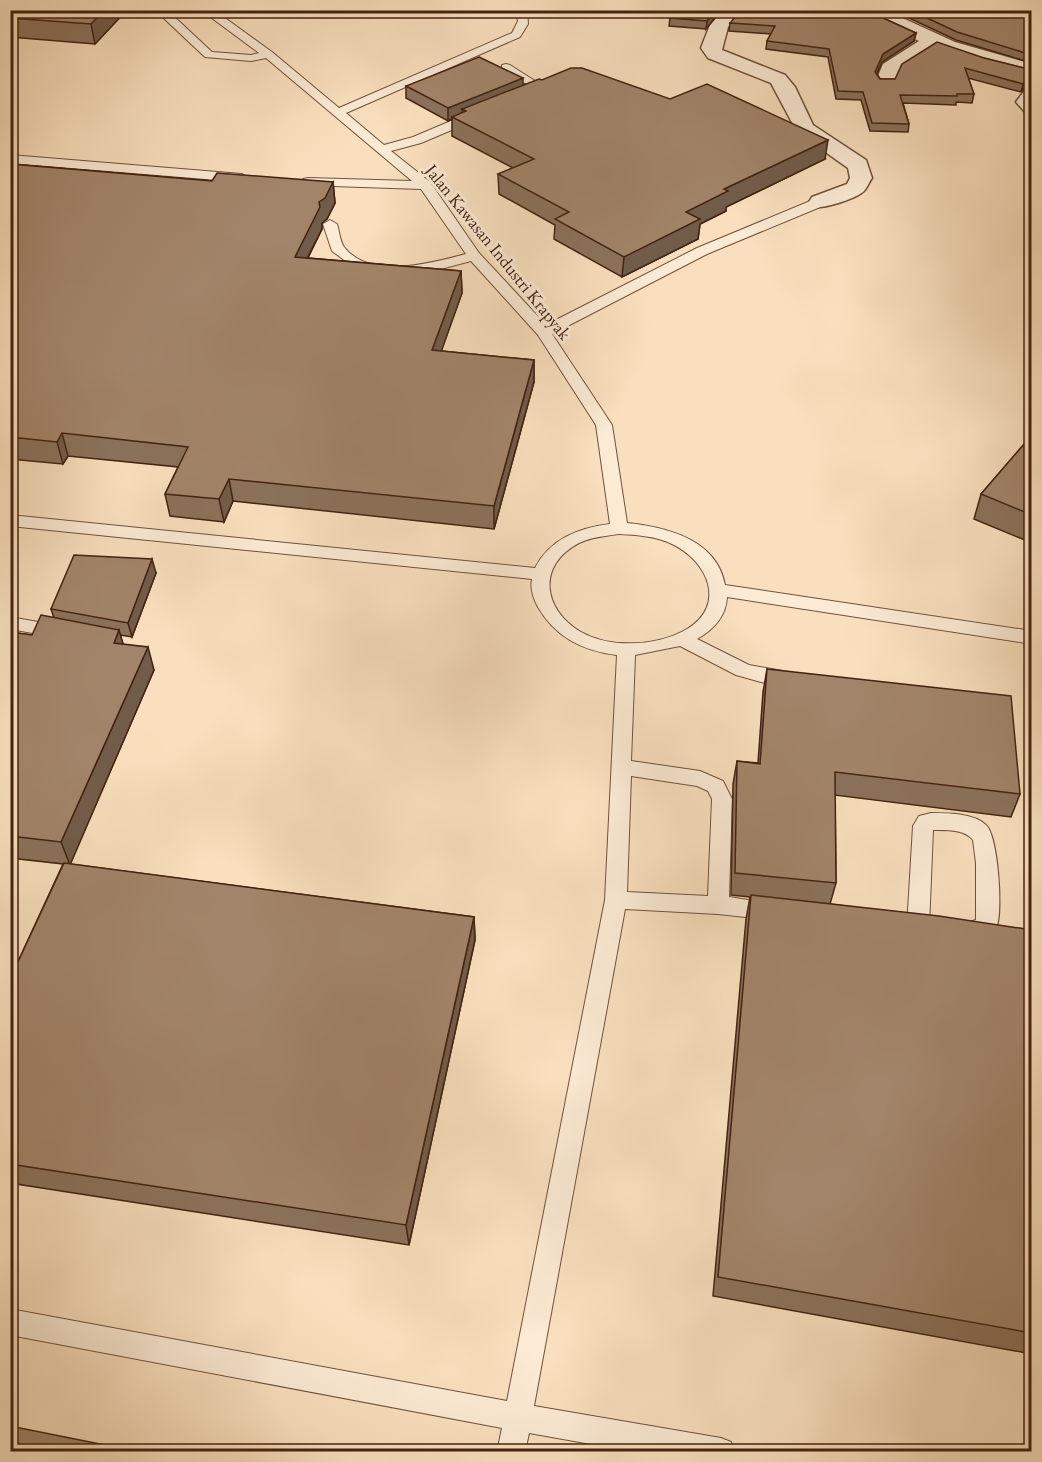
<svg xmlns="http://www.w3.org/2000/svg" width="1042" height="1462" font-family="'EB Garamond',serif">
<rect width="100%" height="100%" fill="#f9dfbd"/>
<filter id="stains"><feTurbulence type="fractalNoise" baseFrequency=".00333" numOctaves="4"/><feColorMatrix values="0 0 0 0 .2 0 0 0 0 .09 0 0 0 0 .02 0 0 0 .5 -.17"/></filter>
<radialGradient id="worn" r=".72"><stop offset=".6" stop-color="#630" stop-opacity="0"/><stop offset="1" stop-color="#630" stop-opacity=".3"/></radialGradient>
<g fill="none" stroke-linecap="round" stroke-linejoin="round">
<defs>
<g id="lane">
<path d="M155,10h12l45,42 39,3 8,-2 -58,-43h13l58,42 67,56 173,-75 6,-12 -2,-11h11l1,14 -8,13 -174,76 38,32 29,-8 59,-25h8v6l-59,25 -30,8 39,31 49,71 67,72 151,-77 118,-49h10l2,3 -2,3 -118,49 -155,80 60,91 15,98c39,4 90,16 98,62l307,46v13l-305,-47c-1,20 -14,33 -30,42l52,26 50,9 2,5 -2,5 -7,2 -31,-4 -25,-7 -56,-29 -45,9 -4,106 69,10 23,10 9,18 -3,98 51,8 3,6 -3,6 -8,3 -54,-6 -93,-5 -91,497 187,32 10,4 4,10h-99l-107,-19 -4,19h-28l5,-24 -492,-93v-26l497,92 98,-501 12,-245c-34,-4 -62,-18 -79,-48 -5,-9 -8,-18 -6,-28l-522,-53v-11l525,53c15,-29 43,-40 75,-44l-14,-99 -58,-90 -67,-74 -53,14 -32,-1 -31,-6 -23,-17 -9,-27 7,-4 7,4c2,6 3,17 7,23 27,34 87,16 122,7l-45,-65 -118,-4 -1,-3 1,-3 5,-1 104,3 -146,-123 -15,3 -46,-4zM619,534c18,1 37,2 53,10 36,17 55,61 15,85 -29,17 -76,20 -106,3 -39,-23 -44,-67 -2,-89 13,-6 26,-7 40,-9zM631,776l66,10 11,5 4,8 -4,97 -81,-4z"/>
<path d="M506,64l4,1 36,23 -6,4 -4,-2 -34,-21v-4z"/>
<path d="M10,155l232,19 6,4 -6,4 -232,-19z"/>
<path d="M10,617l51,9 6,1 3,5 -3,5 -6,1 -51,-9z"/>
<path d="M931,813c16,0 43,0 55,12 12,11 17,85 11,101 -2,5 -6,7 -9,10l-22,4 -8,-3 -3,-6 3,-6 18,-5v-57l-3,-23c-8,-11 -27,-10 -40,-10l-4,97 -3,6 -8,3 -8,-3 -3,-6 6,-101 6,-10z"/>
</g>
<g id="street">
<path d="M724,10h20l-16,17 -6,23 63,25 10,12 18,38 53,35 6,18c-3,4 -5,10 -8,13 -8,8 -41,18 -52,16l-3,-5 3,-5 35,-13 3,-6 -2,-10 -51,-36 -26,-49 -63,-25 -7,-10 9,-23z"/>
<path d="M861,10h24l70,32 77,22v12l-49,-12 -48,-17 -36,24 -6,14h-14l-3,-4 7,-17 36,-23 -36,-17z"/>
<path d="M1032,88v26l-7,-2 -9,-10 9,-12z"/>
</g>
</defs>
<use href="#lane" stroke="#71513c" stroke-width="2"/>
<use href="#street" stroke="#71513c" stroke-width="3"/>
<use href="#lane" fill="#fbead4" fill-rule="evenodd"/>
<use href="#street" fill="#fbead4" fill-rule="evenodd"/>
</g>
<g fill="#8b725b" stroke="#421" stroke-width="1.5">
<path d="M10,10l114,3 -29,31 -85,-7z"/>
<path d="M676,10h45l-15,19 -37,-3 1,-8z"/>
<path d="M892,10h140v53l-76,-23z"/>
<path d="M883,18l33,15 -2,8 -32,21 -5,12 3,5h15l89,-21 48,12 -8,18 -3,4 -53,-14 6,16 -2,9 -16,-1v3l-53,-2 6,21 -1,8 -38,-1 -9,-31 -25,-1 -8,-42 -62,-8 1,-8 4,-7 -42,-3 1,-8z"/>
<path d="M542,80l283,79 -99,48v4l-26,13 -2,15 -76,38 -68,-38 1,-14 -56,-31 -1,-20 15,-6 -61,-32v-17l-4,2 -42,-23v-12l117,-1z"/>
<path d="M1032,128v19l-7,-7 3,-8z"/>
<path d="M10,164l202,17 121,1 2,21 -8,16 -5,4v6l-14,29 153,13 1,22 -21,58 93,9v22l-40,147 -261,-28 -9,21 -54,-6 -5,-22 13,-27 -110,-11 -5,8 -53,-5z"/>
<path d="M1032,435v108l-58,-24 7,-25z"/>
<path d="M156,573l-24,64 -12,-2 3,9 31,26 -84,194 404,53 1,23 -66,305 -399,-62v-204l53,-115 -53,-6v-226l22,3 22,-17 -3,-9z"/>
<path d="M767,669l253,125 -9,23 -176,-22 1,88 -6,21 202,26v424l-319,-58 33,-377 4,-22 -19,-2 2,-111 4,-23 21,2 5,-71z"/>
</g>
<g fill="#715c4a" stroke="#421" stroke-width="1.5">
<path d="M104,10h19l1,3 -29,31 -4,-20z"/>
<path d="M715,10h6l-15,19 1,-8z"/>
<path d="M916,33l-2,8 -32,21 -8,18 1,-8 8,-18z"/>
<path d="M523,78v12l-57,21 -4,-2 1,6 -11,2v2l-4,2v-13z"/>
<path d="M1032,79v8l-8,1 -3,4 2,-8 3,-4z"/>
<path d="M828,140l-3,19 -99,48v4l-26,13 -2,15 -76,38 2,-20 62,-45 38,-23z"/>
<path d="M333,182l2,21 -8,16 -5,4v6l-25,49 -2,-21 24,-55z"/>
<path d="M461,271l1,22 -28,79 -2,-22z"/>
<path d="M534,360v22l-40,147v-23z"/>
<path d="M62,433l6,23 -5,8 -6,-22z"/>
<path d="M229,479l4,22 -9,21 -5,-23z"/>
<path d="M152,559l4,14 -24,64 -4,-14z"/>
<path d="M119,630l7,24 -12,-11z"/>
<path d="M148,647l6,23 -84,195 -9,-23z"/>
<path d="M474,917l1,23 -66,305 -3,-20z"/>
</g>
<g fill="#a2846a" stroke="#421" stroke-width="1.5">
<path d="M10,10h94l-13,14 -81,-6z"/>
<path d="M676,10h39l-8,11 -37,-3z"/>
<path d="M741,10h130l12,8 33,15 -33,21 -8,18 5,7h15l7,-15 35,-22 47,16 48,12v9l-6,1 -3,4 -58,-16 9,26h-17v2l-57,-1 9,29 -37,-1 -9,-31 -25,-1 -9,-42 -62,-8 8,-15 -45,-3z"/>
<path d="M910,10h122v45l-75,-23z"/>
<path d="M479,57l44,21 -75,30 -42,-22z"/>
<path d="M571,68h11l88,31 37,-15 121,56 -104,49 4,2 -42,21 14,7 -76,38 -69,-38 14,-7 -71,-38 36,-15 -82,-42 14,-6 -4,-2 77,-30 3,1z"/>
<path d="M1032,128v8l-4,-4z"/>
<path d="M10,164l202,17 5,-8 116,9 -8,16 -6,4 1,5 -25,50 166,14 -29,79 102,10 -40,146 -265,-27 -10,20 -54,-5 23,-47 -126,-14 -5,9 -47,-5v-60l6,-8h-6z"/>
<path d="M1032,435v80l-51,-21z"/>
<path d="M74,555l78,4 -24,64 -77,-14z"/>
<path d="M41,615l78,15 -5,13 34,4 -87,195 -51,-6v-204l22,3z"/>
<path d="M767,669l244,27 9,98 -185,-22 1,111 -101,-10 2,-112 23,3z"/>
<path d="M64,863l410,54 -68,308 -396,-61v-185z"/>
<path d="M751,895l188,21 93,14v403l-314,-56z"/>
<path d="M10,1426l130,26h-130z"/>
</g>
<g text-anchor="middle" stroke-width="6" stroke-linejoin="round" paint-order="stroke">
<g font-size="18" fill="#421" stroke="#fbead4">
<text transform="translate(498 252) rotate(51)" y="6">Jalan Kawasan Industri Krapyak</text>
</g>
</g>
<rect width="1042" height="1462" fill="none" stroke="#f9dfbd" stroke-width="36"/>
<rect x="12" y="12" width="1018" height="1438" fill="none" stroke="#421" stroke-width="3"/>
<rect x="18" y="18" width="1006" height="1426" fill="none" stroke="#421" stroke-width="1.5"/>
<rect width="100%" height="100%" filter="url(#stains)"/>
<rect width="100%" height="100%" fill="url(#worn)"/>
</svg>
